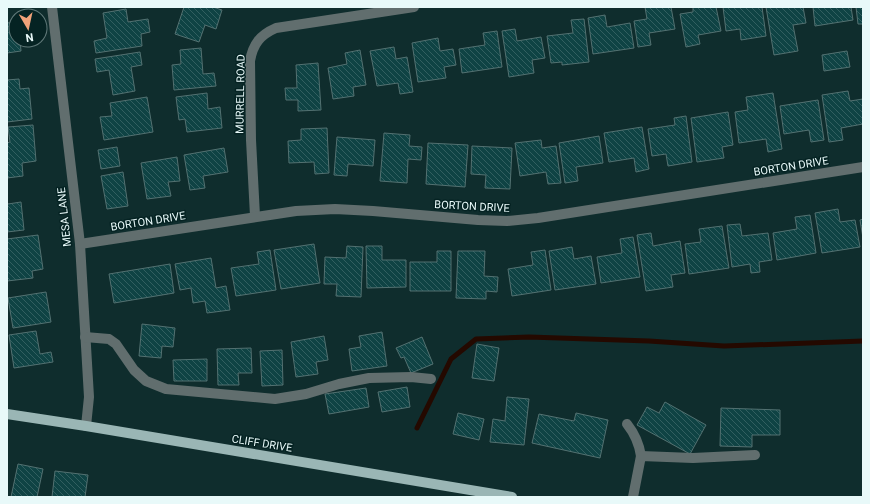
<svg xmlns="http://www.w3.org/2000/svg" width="870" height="504" font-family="Roboto,sans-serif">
<defs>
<pattern id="building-back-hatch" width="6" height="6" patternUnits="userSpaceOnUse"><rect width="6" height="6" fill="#0f4344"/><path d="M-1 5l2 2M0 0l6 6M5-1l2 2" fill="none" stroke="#325f60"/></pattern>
</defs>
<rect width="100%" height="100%" fill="#0f2d2d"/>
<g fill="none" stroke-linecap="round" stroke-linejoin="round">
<path stroke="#240900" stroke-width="5" d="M417,428l34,-69 25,-20 53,-2 120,4 75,5 139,-5"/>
</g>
<g fill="url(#building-back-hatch)" stroke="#537171">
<path d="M184,7h29l9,3 -6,19 -11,-4 -6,17 -24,-8z"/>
<path d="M645,7h26l4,22 -26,4 2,12 -13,2 -4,-26 13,-2z"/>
<path d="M693,7h23l5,24 -23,4 2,9 -14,3 -6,-33 13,-2z"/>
<path d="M723,7h39l4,29 -25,4 -1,-11 -14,2z"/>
<path d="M766,7h37l3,16 -13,2 5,26 -24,4z"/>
<path d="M813,7h38l2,13 -38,6z"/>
<path d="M856,7h7v17h-5z"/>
<path d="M126,9l2,13 20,-3 2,13 -9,2 1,12 -46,7 -2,-12 13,-3 -4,-25z"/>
<path d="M605,15l2,12 23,-4 4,25 -41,6 -5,-36z"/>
<path d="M584,19l5,43 -27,3v-3l-11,1 -4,-27 26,-3 -2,-13z"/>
<path d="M16,22v18h4l1,11 -14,2v-30z"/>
<path d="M515,29l2,12 24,-4 4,21 -13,2 2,13 -25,4 -7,-46z"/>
<path d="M497,31l5,36 -40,6 -3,-24 26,-4 -2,-12z"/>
<path d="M438,38l2,13 13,-2 3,16 -12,2 2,11 -28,4 -6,-39z"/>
<path d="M394,47l2,12 11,-2 6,35 -13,2 -2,-11 -21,3 -7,-35z"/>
<path d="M201,48l2,26 11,-1 2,13 -42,4 -2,-25 9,-1 -1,-14z"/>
<path d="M360,50l6,35 -13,2 1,9 -21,3 -5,-31 19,-4 -2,-11z"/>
<path d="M847,51l3,16 -26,4 -2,-16z"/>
<path d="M140,52l2,13 -11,2 4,24 -22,4 -4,-25 -12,2 -2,-13z"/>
<path d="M318,63l3,47 -23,1v-11h-12l-1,-12h12l-1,-23z"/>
<path d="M19,79l1,10 9,-1 3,31 -25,3v-42z"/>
<path d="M848,91l2,10 13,-2v25l-22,4 2,12 -14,2 -7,-47z"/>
<path d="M207,93l1,16 12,-2 2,21 -35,4 -2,-13 -6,1 -3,-23z"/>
<path d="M773,93l9,56 -14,3 -2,-13 -27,4 -4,-31 13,-2 -2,-13z"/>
<path d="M147,97l6,35 -49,8 -4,-23 12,-1 -2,-13z"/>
<path d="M818,100l6,40 -13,2 -2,-12 -25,4 -4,-28z"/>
<path d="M728,112l5,33 -11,2 2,11 -27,4 -6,-44z"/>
<path d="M686,116l6,46 -24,4 -2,-12 -14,2 -4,-27 27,-4 -1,-7z"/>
<path d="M33,125l3,36 -14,2 1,13 -16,2v-35l3,-1 -2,-15z"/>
<path d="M642,127l7,42 -13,3 -2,-14 -25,4 -5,-29z"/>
<path d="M327,128l2,45 -14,1 -1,-12 -25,1 -1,-22 13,-1v-11z"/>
<path d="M384,133l26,2 -1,11 13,1 -1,13 -13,-1 -1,24 -27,-2z"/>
<path d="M599,136l4,27 -27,4 2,14 -13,2 -6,-40z"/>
<path d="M337,137l38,3 -2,26 -25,-2 -1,12 -13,-1z"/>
<path d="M541,140l1,8 14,-2 5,37 -13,1 -2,-12 -26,4 -5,-33z"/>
<path d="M428,143l40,2 -3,42 -39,-3z"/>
<path d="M472,146l40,2 -2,41 -25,-1 1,-13 -15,-1z"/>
<path d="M117,147l3,19 -19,3 -3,-19z"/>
<path d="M224,148l4,24 -25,4 2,12 -15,2 -6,-35z"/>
<path d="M177,157l3,24 -12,1 3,14 -24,3 -6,-36z"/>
<path d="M123,172l5,34 -21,3 -6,-33z"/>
<path d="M7,202l1,2 13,-2 3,28 -17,2z"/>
<path d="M838,209l2,13 15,-2 5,27 -38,6 -7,-40z"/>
<path d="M810,215l6,38 -39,7 -4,-27 24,-4 -2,-12z"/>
<path d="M863,219v19l-3,-18z"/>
<path d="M740,224l2,12 26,-3 4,27 -13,2 1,10 -9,1 -1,-9 -18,3 -5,-42z"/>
<path d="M722,226l7,42 -40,6 -4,-30 16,-2 -2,-13z"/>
<path d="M651,233l2,13 27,-5 5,32 -14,2 2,12 -27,4 -9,-56z"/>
<path d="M38,235l5,34 -11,2 1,7 -26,3v-42z"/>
<path d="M633,237l7,40 -39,6 -4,-26 25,-4 -2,-14z"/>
<path d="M314,244l6,39 -39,6 -7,-39z"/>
<path d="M347,246l16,1 -2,50 -25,-1 1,-12h-13l1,-27 21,1z"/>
<path d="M366,246h16v14h24v27l-39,1z"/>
<path d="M572,247l2,12 17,-3 5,28 -41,6 -6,-39z"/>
<path d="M270,250l6,40 -40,6 -5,-28 28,-4 -2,-12z"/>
<path d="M545,250l6,40 -39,6 -4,-27 25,-4 -2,-13z"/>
<path d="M437,251h14v40h-41v-29h27z"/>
<path d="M458,251h27l-1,25 14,1 -1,15 -11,-1v8l-30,-1z"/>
<path d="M211,258l5,30 10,-2 4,24 -23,3 -2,-12 -12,2 -2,-15 -11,2 -5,-26z"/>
<path d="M170,264l4,29 -60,10 -5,-29z"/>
<path d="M46,292l5,30 -38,6 -5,-30z"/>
<path d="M142,324l33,4 -2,19 -11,-1 -1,12 -22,-2z"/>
<path d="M36,331l4,23 11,-2 2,10 -39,6 -5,-33z"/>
<path d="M382,332l5,34 -35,5 -3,-22 12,-2 -2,-11z"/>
<path d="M324,336l4,24 -12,2 2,12 -22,3 -5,-35z"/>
<path d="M422,337l11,27 -22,9 -7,-16 -3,1 -5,-10z"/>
<path d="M477,344l22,4 -5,33 -22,-3z"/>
<path d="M251,348l1,25h-14l1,12h-21l-1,-36z"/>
<path d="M282,350l1,35 -21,1 -2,-35z"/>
<path d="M207,359v22h-33l-1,-21z"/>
<path d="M407,387l3,20 -28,5 -4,-20z"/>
<path d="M366,388l3,19 -40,7 -4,-20z"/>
<path d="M507,397l22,2 -5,46 -34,-3 3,-23 12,2z"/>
<path d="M665,402l41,23 -16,29 -53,-29 10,-18 12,6z"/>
<path d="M721,408l59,2v25h-28v12l-32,-1z"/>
<path d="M458,413l26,6 -5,21 -26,-6z"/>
<path d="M576,413l32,7 -8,38 -68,-15 7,-29 35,7z"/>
<path d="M18,464l25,5 -6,28h-26z"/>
<path d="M55,471l33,4 -3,22h-33z"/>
</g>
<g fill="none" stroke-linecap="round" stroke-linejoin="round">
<g stroke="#616e6e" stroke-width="10">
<path d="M52,7l28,237 9,153 -3,29"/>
<path d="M255,216l-4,-76 -1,-79c3,-17 10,-26 26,-33l138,-21"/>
<path d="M80,244l216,-33 39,-2 38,2 105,9 29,1 31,-3 325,-51"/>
<path d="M85,337l24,2 7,5 18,26 12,11 20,8 109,10 31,-5 33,-10 30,-6 42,-1 20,2"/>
<path d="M627,424c8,10 12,19 14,32"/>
<path d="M633,497l8,-41 52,2 62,-3"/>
</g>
<path stroke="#9ab6b5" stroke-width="10" d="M7,414l79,12 426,71"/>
</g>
<g text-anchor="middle" stroke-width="3" stroke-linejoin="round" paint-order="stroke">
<g font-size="11" fill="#e8f9f9" stroke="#052323">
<text transform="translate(240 94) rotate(-89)" y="4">MURRELL ROAD</text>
<text transform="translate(791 166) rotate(-9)" y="4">BORTON DRIVE</text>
<text transform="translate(472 206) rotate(3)" y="4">BORTON DRIVE</text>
<text transform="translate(64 217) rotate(-96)" y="4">MESA LANE</text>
<text transform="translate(148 221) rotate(-9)" y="4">BORTON DRIVE</text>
<text transform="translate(262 443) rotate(9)" y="4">CLIFF DRIVE</text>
</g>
</g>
<rect width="870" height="504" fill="none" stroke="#e8f9f9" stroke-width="16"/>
<g transform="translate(28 28) rotate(171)"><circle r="19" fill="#052323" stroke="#607979"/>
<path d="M0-3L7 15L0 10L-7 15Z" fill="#f0a27a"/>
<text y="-6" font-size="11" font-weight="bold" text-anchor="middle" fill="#e8f9f9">N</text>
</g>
</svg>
